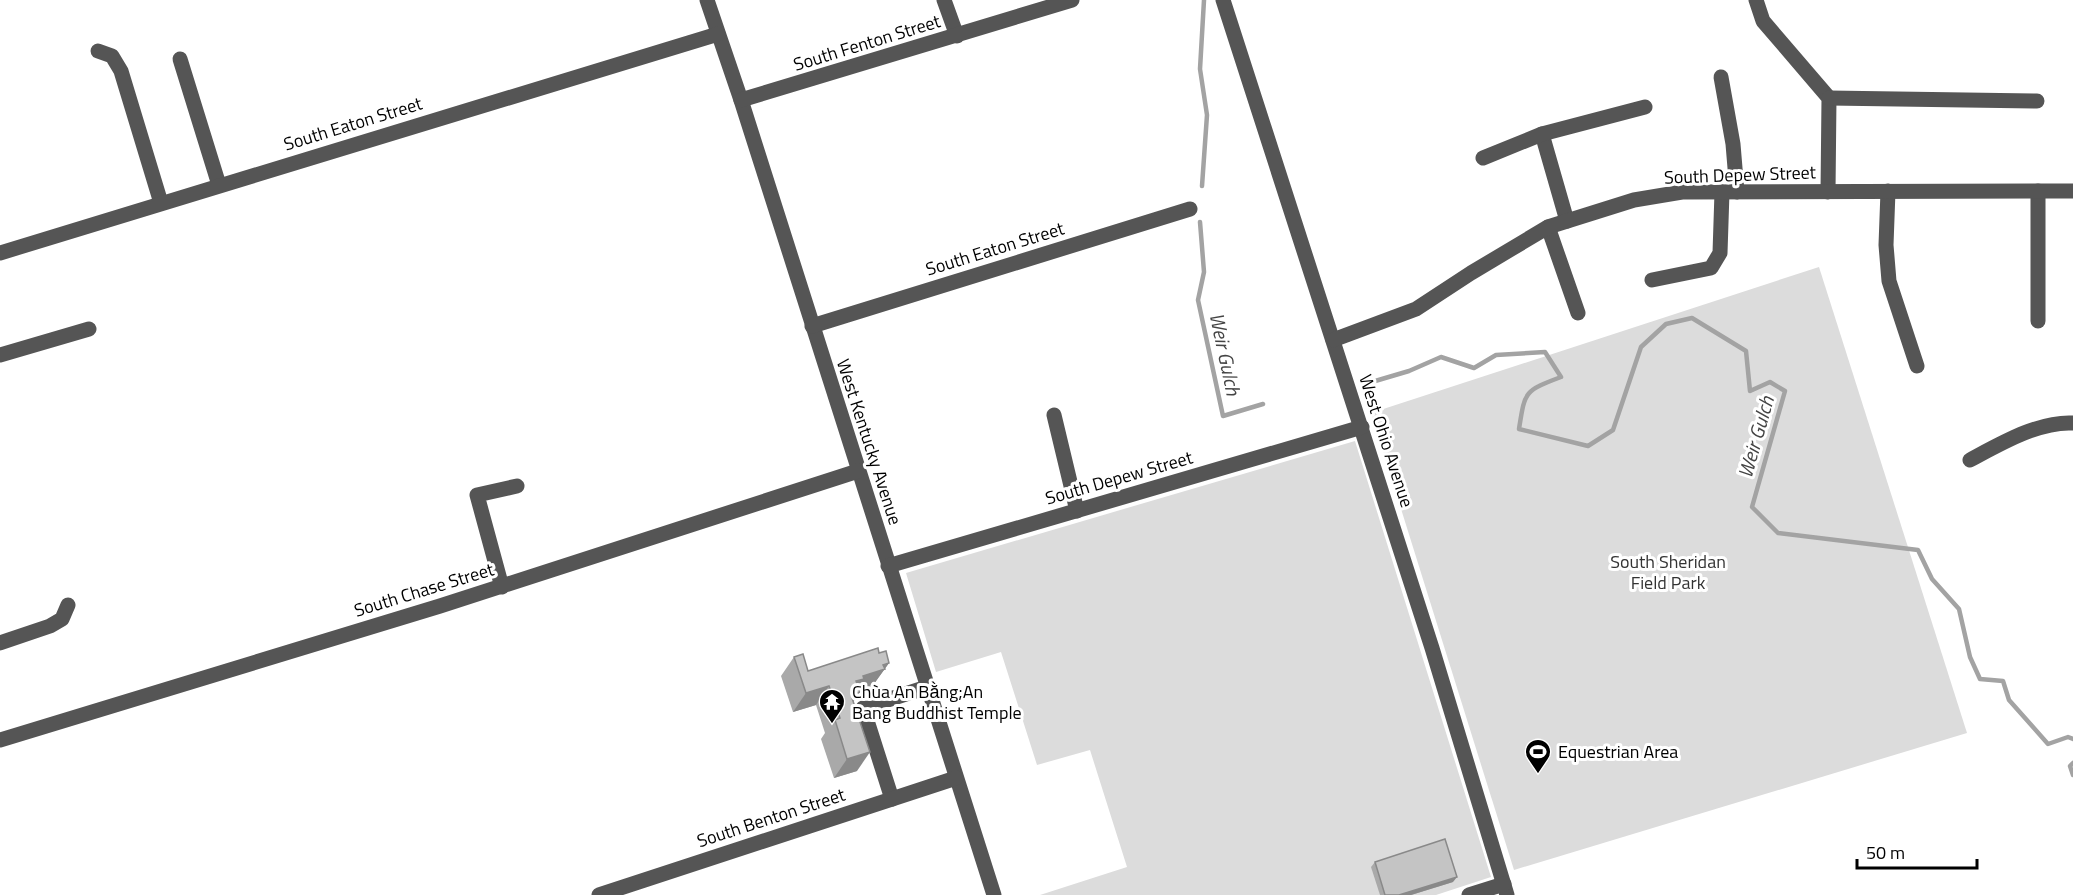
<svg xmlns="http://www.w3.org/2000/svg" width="2073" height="895" font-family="'Titillium Web',sans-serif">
<rect width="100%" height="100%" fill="#fff"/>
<g fill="#dcdcdc">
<path d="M1819,267l148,466 -453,137 -143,-457z"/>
<path d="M1355,441l136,436 -55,18h-396l87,-28 -37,-117 -53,15 -36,-113 -65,20 -30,-99z"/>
</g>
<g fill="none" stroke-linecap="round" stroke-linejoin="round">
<g stroke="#a3a3a3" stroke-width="4.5">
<path d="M1202,186l5,-71 -7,-46 4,-69"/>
<path d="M1200,222l4,50 -6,28 25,116 40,-12"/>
<path d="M1365,384l44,-13 32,-14 33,11 22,-13 49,-3 16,25c-37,14 -36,14 -42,52l69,17 25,-16 28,-83 25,-23 26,-6 54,33 4,40 20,-9 15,9 -33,116 26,26 140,17 14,29 27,30 11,48 10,22 23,2 6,19 39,44 20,-7 5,2"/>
<path d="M2073,763l-3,3 3,9"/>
</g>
<g stroke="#555" stroke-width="15">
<path d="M707,0l34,100 253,795"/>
<path d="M944,0l13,36"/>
<path d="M1223,0l209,648 75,247"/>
<path d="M1756,0l7,21 66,77 -1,94"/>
<path d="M98,51l14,5 9,15 40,132"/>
<path d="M180,59l39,126"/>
<path d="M1721,77l12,67 4,48"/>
<path d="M1829,98l208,3"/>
<path d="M741,100l331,-100"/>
<path d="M1542,134l25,87"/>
<path d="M1483,158l59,-24 103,-27"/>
<path d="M1888,191l-2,54 3,36 28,85"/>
<path d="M2038,191v130"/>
<path d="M1548,227l30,86"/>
<path d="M0,253l718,-219"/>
<path d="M1652,280l59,-12 9,-15 2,-61"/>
<path d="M812,326l378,-117"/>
<path d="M1333,340l83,-31 55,-36 77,-46 86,-27 48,-8 391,-1"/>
<path d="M0,355l89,-26"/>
<path d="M1054,415l23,96"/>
<path d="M1970,460c30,-16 69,-39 103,-37"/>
<path d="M888,566l474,-139"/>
<path d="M502,587l-25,-92 40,-9"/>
<path d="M0,643l50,-17 12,-7 6,-14"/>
<path d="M0,740l440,-134 418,-135"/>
<path d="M892,799l-29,-91 64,-21"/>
<path d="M599,895l357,-117"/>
<path d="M1469,895l35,-11"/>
</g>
</g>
<g fill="#a9a9a9">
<path d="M879,653l10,10 -18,25 -11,4 -7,9 4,70 -23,7 -13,-39 4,-6 -9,-28 -23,7 -12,-36 13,-19 14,14z"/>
<path d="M1375,862l78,20 -42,13h-31l-9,-28z"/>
</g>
<g fill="#898989">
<path d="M889,663l-18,25 -17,6 6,-2 -13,19 9,-30 7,-5 20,-11z"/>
<path d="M829,686l-13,19 -23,7 13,-19z"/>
<path d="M870,752l-13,19 -23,7 13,-19z"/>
<path d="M1457,877l-4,5 -42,13h-12z"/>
</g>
<g fill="#c4c4c4" stroke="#898989" stroke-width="1.5">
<path d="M878,648l1,5 7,-2 3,12 -6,2 2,4 -22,7 1,3 -8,2 4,11 -9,3 19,57 -23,7 -12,-39 5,-2 -11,-32 -23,7 -12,-36 9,-3 5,17z"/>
<path d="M1445,839l12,38 -58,18h-14l-10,-33z"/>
</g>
<defs>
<symbol id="temple-pin" viewBox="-11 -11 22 30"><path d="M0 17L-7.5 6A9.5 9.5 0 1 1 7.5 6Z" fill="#000" stroke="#fff"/><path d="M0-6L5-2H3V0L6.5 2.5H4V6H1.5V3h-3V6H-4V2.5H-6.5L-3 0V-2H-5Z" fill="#fff"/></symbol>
<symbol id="stadium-pin" viewBox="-11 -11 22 30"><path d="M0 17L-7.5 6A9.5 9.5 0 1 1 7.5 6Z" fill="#000" stroke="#fff"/><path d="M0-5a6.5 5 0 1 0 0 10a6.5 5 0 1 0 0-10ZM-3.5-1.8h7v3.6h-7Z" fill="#fff"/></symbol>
</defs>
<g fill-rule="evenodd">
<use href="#temple-pin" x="817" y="687" width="30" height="40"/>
<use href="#stadium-pin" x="1523" y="737" width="30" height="40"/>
</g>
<g text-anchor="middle" stroke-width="6" stroke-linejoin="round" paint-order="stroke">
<g font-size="18" fill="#000" stroke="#fff">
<text transform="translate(867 43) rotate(-17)" y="6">South Fenton Street</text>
<text transform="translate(353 124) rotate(-17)" y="6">South Eaton Street</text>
<text transform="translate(1740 175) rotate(-2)" y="6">South Depew Street</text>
<text transform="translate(995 249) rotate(-17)" y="6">South Eaton Street</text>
<text transform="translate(1386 441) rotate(72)" y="6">West Ohio Avenue</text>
<text transform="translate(869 442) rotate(72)" y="6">West Kentucky Avenue</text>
<text transform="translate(1119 478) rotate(-16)" y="6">South Depew Street</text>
<text transform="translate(424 590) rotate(-17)" y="6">South Chase Street</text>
<text transform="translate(771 818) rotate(-18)" y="6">South Benton Street</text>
</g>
<g font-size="18" fill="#333" stroke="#fff">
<text x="1668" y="568">South Sheridan<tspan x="1668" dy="21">Field Park</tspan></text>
</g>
<g font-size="18" fill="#000" stroke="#fff" text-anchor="start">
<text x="852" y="698">Chùa An Bằng;An<tspan x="852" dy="21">Bang Buddhist Temple</tspan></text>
<text x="1558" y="758">Equestrian Area</text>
</g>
<g font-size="20" font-style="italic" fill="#444" stroke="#fff">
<text transform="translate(1225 354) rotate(78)" y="7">Weir Gulch</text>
<text transform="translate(1756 437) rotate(-74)" y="7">Weir Gulch</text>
</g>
</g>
<path d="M1857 859v9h120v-9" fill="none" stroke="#000000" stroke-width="3"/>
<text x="1866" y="859" font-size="18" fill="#000000" stroke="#ffffff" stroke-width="4.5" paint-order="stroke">50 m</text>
</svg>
